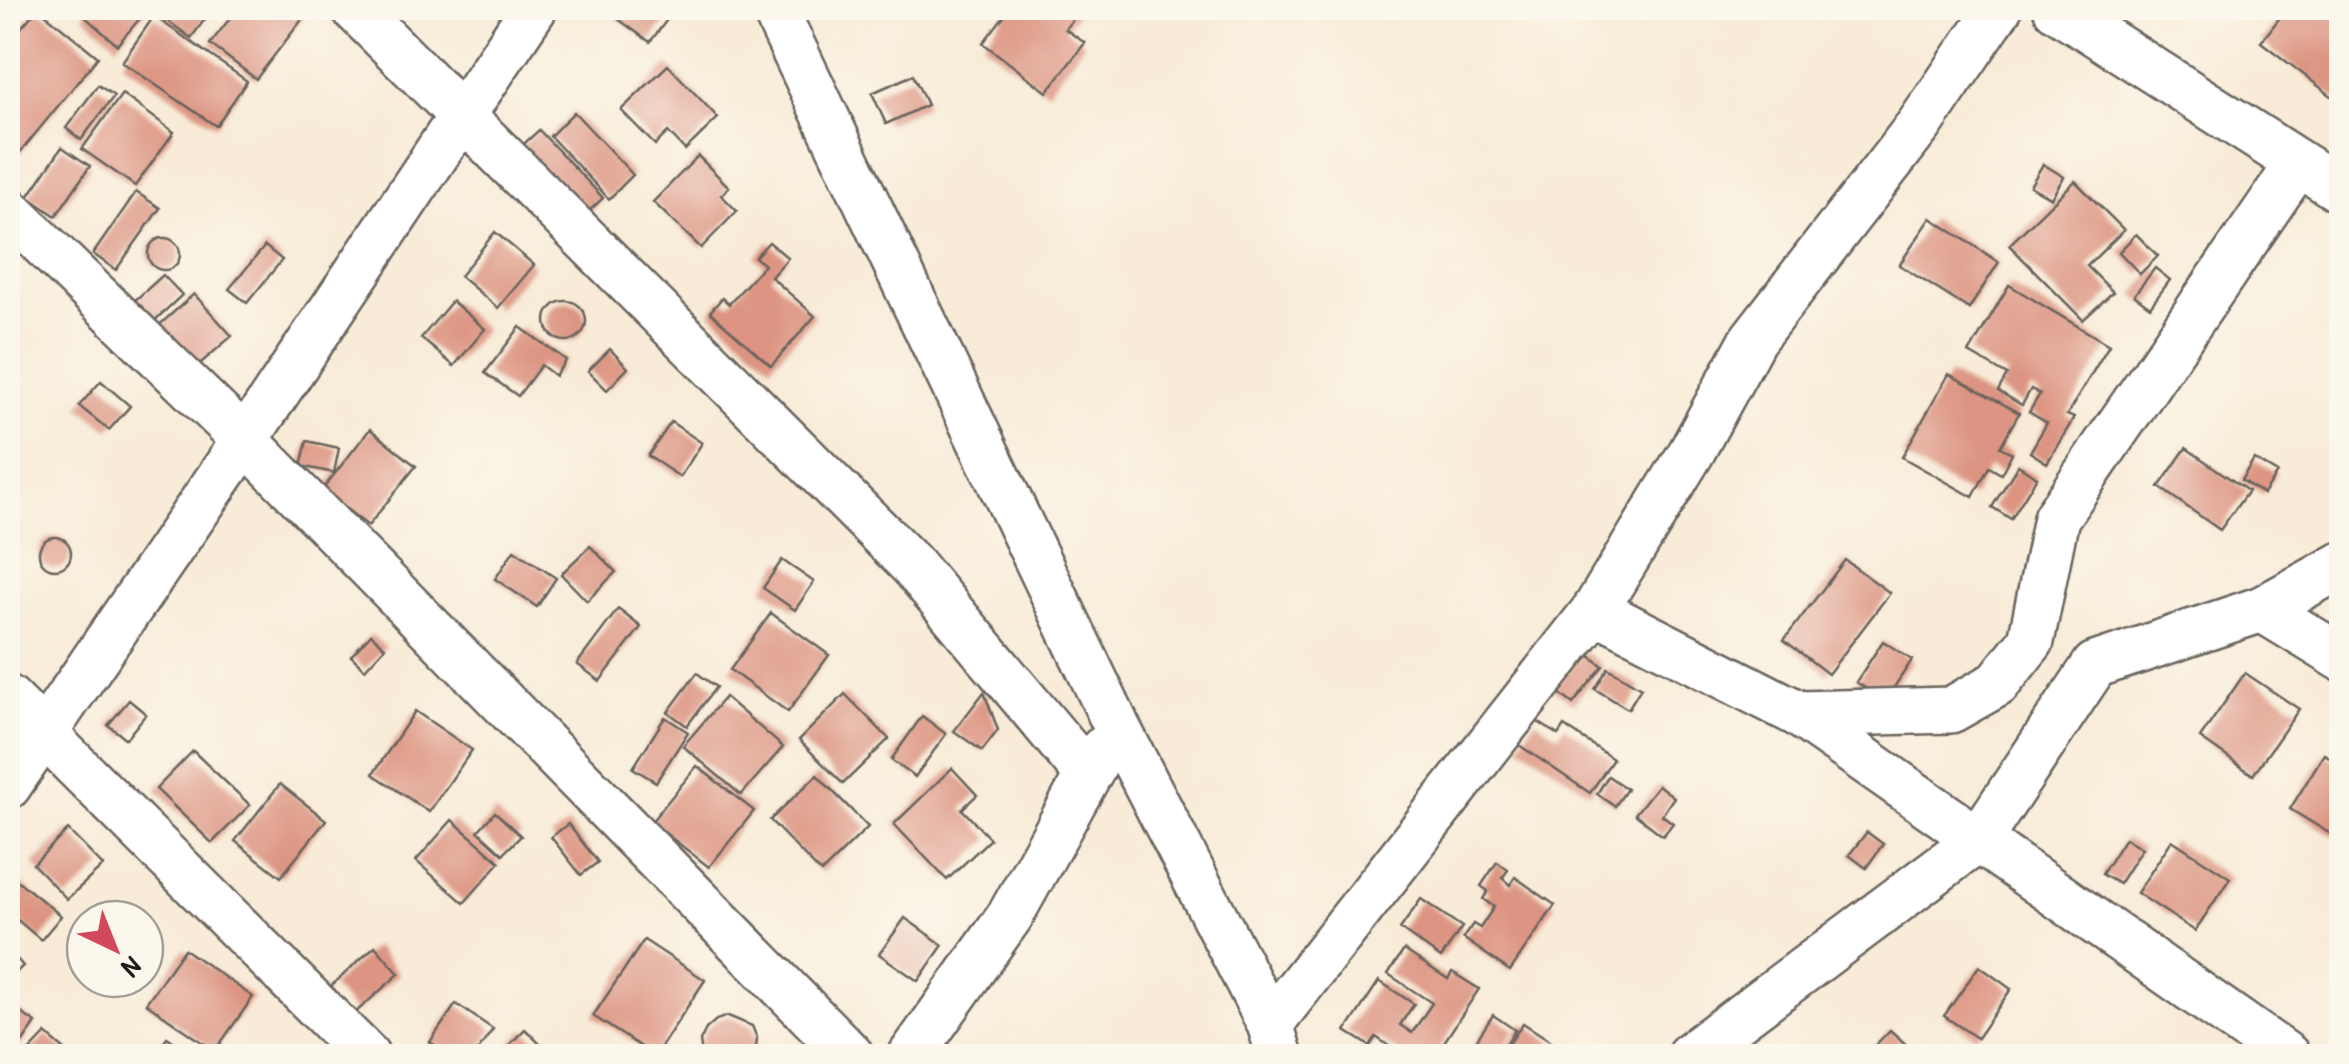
<svg xmlns="http://www.w3.org/2000/svg" width="2349" height="1064" font-family="'Patrick Hand',sans-serif">
<rect width="100%" height="100%" fill="#fbf7ec"/>
<filter id="ink" filterUnits="userSpaceOnUse"><feTurbulence type="fractalNoise" baseFrequency=".01" numOctaves="2"/><feDisplacementMap in="SourceGraphic" scale="20" xChannelSelector="R" yChannelSelector="G"/><feConvolveMatrix kernelMatrix="1 2 1 2 8 2 1 2 1" color-interpolation-filters="sRGB"/></filter>
<filter id="wash" filterUnits="userSpaceOnUse"><feTurbulence type="fractalNoise" baseFrequency=".0048" numOctaves="4" result="noise"/><feDisplacementMap in="SourceGraphic" scale="40" xChannelSelector="R" yChannelSelector="G"/><feGaussianBlur stdDeviation="2.25" result="paint"/><feColorMatrix in="noise" values="0 0 0 0 0 0 0 0 0 0 0 0 0 0 0 0 0 1.4 0 .05"/><feComposite in="paint" operator="in"/></filter>
<g filter="url(#wash)">
<rect width="100%" height="100%" fill="#f8ebd7"/>
<g id="blocks">
<g fill="#dd9482">
<path d="M38,8l60,49 -80,98 -10,-9v-103z"/>
<path d="M90,8h59l-32,37 -34,-30z"/>
<path d="M167,8h46l-22,30 -30,-22z"/>
<path d="M238,8h73l-55,71 -46,-35z"/>
<path d="M620,8h56l-26,34 -36,-26z"/>
<path d="M1010,8h72l-17,21 20,14 -38,49 -64,-49z"/>
<path d="M2287,8h55v96l-81,-62z"/>
<path d="M154,16l93,65 -31,45 -94,-64z"/>
<path d="M668,65l50,53 -33,32 -17,-18 -13,13 -34,-35z"/>
<path d="M913,75l14,30 -41,19 -14,-31z"/>
<path d="M98,85l16,11 -33,44 -15,-12z"/>
<path d="M122,94l52,38 -39,54 -53,-37z"/>
<path d="M574,112l59,63 -24,24 -59,-63z"/>
<path d="M539,130l64,68 -23,22 -64,-69z"/>
<path d="M62,147l28,19 -34,50 -28,-19z"/>
<path d="M698,156l31,31 -8,8 16,16 -36,37 -48,-46z"/>
<path d="M2043,164l21,13 -13,21 -21,-12z"/>
<path d="M2075,181l49,49 -37,36 26,26 -30,28 -74,-75z"/>
<path d="M136,192l24,16 -44,62 -23,-16z"/>
<path d="M1931,218l68,44 -30,47 -70,-44z"/>
<path d="M495,232l39,33 -36,43 -38,-32z"/>
<path d="M2136,234l22,22 -18,18 -21,-22z"/>
<circle cx="164" cy="254" r="16"/>
<path d="M769,242l19,16 -17,19 44,39 -44,50 -61,-54 12,-14 7,6 35,-39 -9,-8z"/>
<path d="M265,246l17,14 -35,43 -18,-14z"/>
<path d="M2155,268l15,12 -20,27 -16,-12z"/>
<path d="M163,275l19,20 -31,29 -19,-21z"/>
<path d="M2009,285l100,60 -42,70 7,3 -27,45 -17,-11 17,-29 -18,-11 11,-18 -9,-5 -9,16 -24,-14 9,-16 -38,-22z"/>
<path d="M194,294l38,42 -38,33 -37,-42z"/>
<path d="M452,301l33,28 -31,37 -33,-28z"/>
<circle cx="566" cy="321" r="20"/>
<path d="M520,327l46,33 -11,16 -14,-11 -23,31 -33,-23z"/>
<path d="M610,349l18,19 -21,22 -19,-19z"/>
<path d="M1949,374l70,39 -19,34 12,6 -11,21 -12,-7 -16,30 -71,-40z"/>
<path d="M101,381l29,25 -21,24 -30,-24z"/>
<path d="M671,422l31,21 -22,34 -32,-21z"/>
<path d="M370,429l46,37 -48,60 -46,-36z"/>
<path d="M307,441l32,7 -5,25 -33,-7z"/>
<path d="M2186,448l62,43 -28,39 -61,-43z"/>
<path d="M2254,459l23,14 -14,21 -22,-14z"/>
<path d="M2018,465l19,12 -26,42 -19,-12z"/>
<circle cx="55" cy="553" r="16"/>
<path d="M590,546l26,26 -29,29 -26,-27z"/>
<path d="M514,550l42,28 -19,29 -42,-28z"/>
<path d="M782,560l32,22 -19,28 -32,-22z"/>
<path d="M1845,560l45,33 -62,81 -44,-34z"/>
<path d="M618,609l23,18 -41,54 -23,-17z"/>
<path d="M771,613l58,42 -41,57 -58,-42z"/>
<path d="M371,634l14,13 -20,22 -14,-13z"/>
<path d="M1883,641l29,19 -27,41 -29,-19z"/>
<path d="M1584,651l19,15 -30,38 -19,-15z"/>
<path d="M1608,668l33,20 -13,21 -33,-20z"/>
<path d="M697,673l19,14 -29,39 -19,-14z"/>
<path d="M2245,673l54,36 -46,66 -53,-37z"/>
<path d="M984,692l14,38 -16,21 -28,-20z"/>
<path d="M845,694l44,45 -46,45 -44,-44z"/>
<path d="M725,697l58,50 -42,48 -58,-49z"/>
<path d="M129,700l17,14 -20,25 -18,-14z"/>
<path d="M415,711l57,39 -43,62 -56,-38z"/>
<path d="M922,716l24,18 -31,43 -24,-17z"/>
<path d="M665,717l23,15 -32,50 -23,-14z"/>
<path d="M1535,720l23,15 6,-9 49,33 -23,34 -71,-48z"/>
<path d="M193,751l57,54 -38,38 -56,-54z"/>
<path d="M2324,754l18,10v77l-52,-32z"/>
<path d="M697,766l57,45 -45,56 -58,-45z"/>
<path d="M952,768l25,27 -15,14 28,30 -43,41 -53,-56z"/>
<path d="M817,775l51,52 -47,46 -51,-53z"/>
<path d="M1608,776l19,13 -12,17 -18,-12z"/>
<path d="M280,784l46,36 -45,57 -46,-36z"/>
<path d="M1658,785l16,12 -12,18 11,8 -10,13 -28,-22z"/>
<path d="M495,812l26,24 -18,18 -25,-23z"/>
<path d="M452,820l48,42 -36,41 -48,-42z"/>
<path d="M568,824l30,38 -17,13 -30,-38z"/>
<path d="M68,830l35,36 -36,33 -34,-35z"/>
<path d="M1867,832l16,12 -17,24 -17,-13z"/>
<path d="M2125,838l17,10 -23,36 -17,-10z"/>
<path d="M2172,840l58,38 -35,53 -58,-38z"/>
<path d="M1497,862l11,8 -6,8 8,7 5,-8 40,28 -45,66 -47,-33 10,-14 7,4 14,-21 -11,-8 5,-8 -7,-5z"/>
<path d="M13,877l48,39 -20,24 -33,-28v-29z"/>
<path d="M1421,899l41,28 -21,31 -41,-29z"/>
<path d="M905,918l38,27 -25,36 -39,-27z"/>
<path d="M644,940l61,40 -50,76 -62,-40z"/>
<path d="M375,946l24,28 -44,39 -24,-27z"/>
<path d="M8,949l15,17 -15,14z"/>
<path d="M184,949l69,48 -38,54 -69,-48z"/>
<path d="M1404,950l44,29 4,-7 27,17 -44,67h-38l2,-3 -23,-16 -6,9 -24,-15 33,-50 35,23 -14,21 12,8 20,-30 -44,-29z"/>
<path d="M1979,966l32,23 -34,49 -33,-22z"/>
<path d="M8,1004l28,19 -23,33h-5z"/>
<path d="M456,1004l37,25 -19,27h-23l-21,-14z"/>
<path d="M1493,1015l22,15 -17,26h-32z"/>
<path d="M728,1016l24,10 5,12 -2,18h-53l-2,-15 6,-12 10,-9z"/>
<path d="M1523,1023l34,22 -7,11h-49z"/>
<path d="M525,1029l27,27h-54z"/>
<path d="M1890,1030l29,26h-54z"/>
<path d="M46,1034l26,22h-47z"/>
<path d="M167,1037l23,15 -3,4h-33z"/>
</g>
</g>
</g>
<g filter="url(#ink)">
<use href="#blocks" fill-opacity="0" stroke="#69645d" stroke-width="2.5"/>
<g fill="none" stroke-linecap="round" stroke-linejoin="round">
<defs>
<g id="street">
<path d="M354,8l558,557 175,209"/>
<path d="M774,8l343,719 153,297 10,32"/>
<path d="M2056,8l286,183"/>
<path d="M8,210l237,230 606,616"/>
<path d="M2262,609l80,49"/>
<path d="M1595,610l204,104 488,342"/>
<path d="M8,698l359,358"/>
<path d="M1799,714l152,-4 46,-26 34,-43 25,-123 242,-354"/>
<path d="M8,786l237,-346 289,-432"/>
<path d="M1270,1024l325,-414 96,-157 62,-114 167,-215 79,-116"/>
<path d="M911,1056l99,-140 92,-166"/>
<path d="M1689,1056l290,-217 116,-174 167,-56 80,-44"/>
</g>
</defs>
<use href="#street" stroke="#69645d" stroke-width="50"/>
<use href="#street" stroke="#fff" stroke-width="45"/>
</g>
</g>
<rect width="2349" height="1064" fill="none" stroke="#fbf7ec" stroke-width="40"/>
<g transform="translate(115 949) rotate(137)"><circle r="48" fill="#fbf7ec" stroke="#a29f99" stroke-width="2.5"/>
<path d="M0-8L18 38L0 25L-18 38Z" fill="#d1495b"/>
<text y="-15" font-size="28" font-weight="bold" text-anchor="middle" fill="#1c1c1c">N</text>
</g>
</svg>
